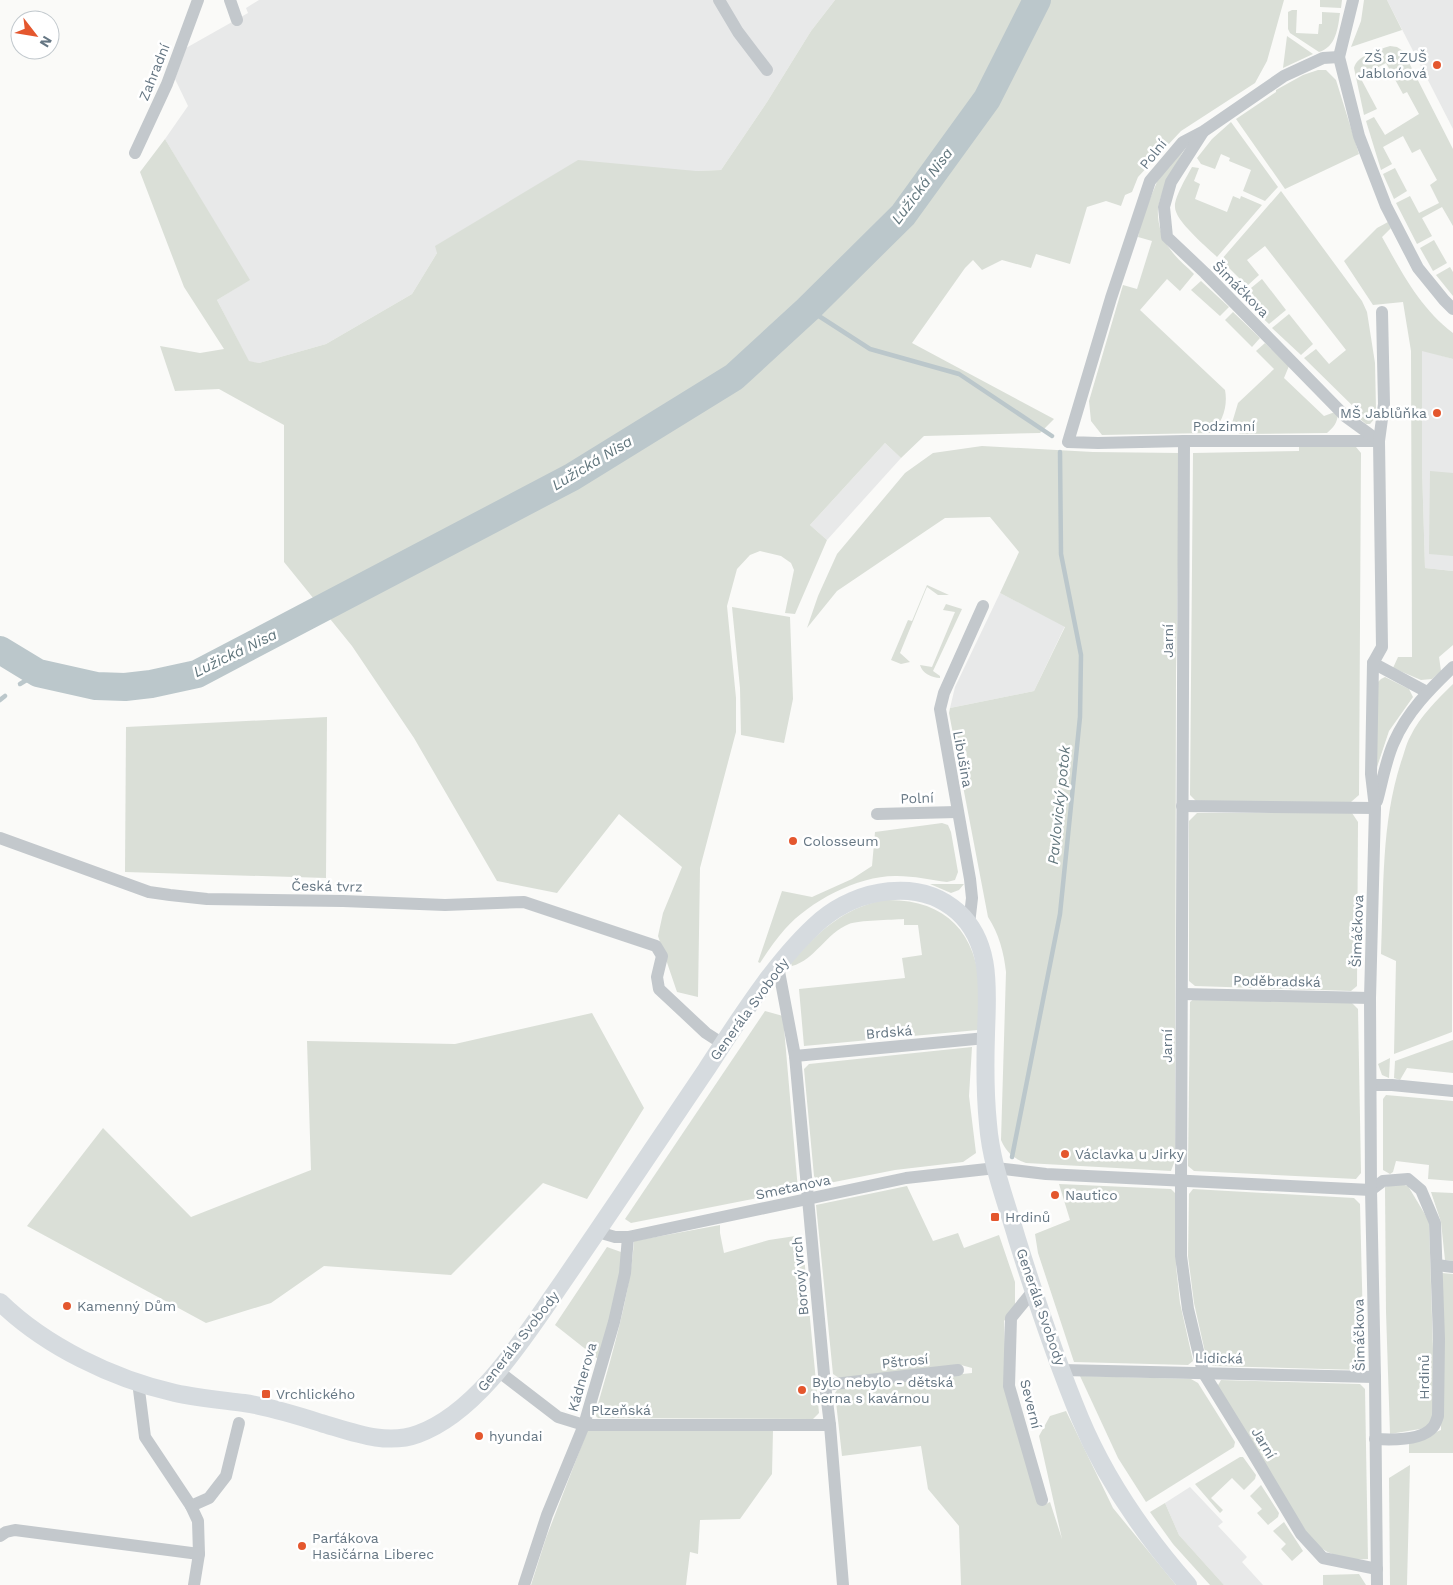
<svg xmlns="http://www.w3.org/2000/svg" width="1453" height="1585" font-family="'Work Sans',sans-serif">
<rect width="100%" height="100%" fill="#fafaf8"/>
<g fill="#e8e9e9">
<path d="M259,0h576l-24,31 -44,71 -46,68 -25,1 -259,82 -25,41 -86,50 -67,19 -10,-1 -32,-62 32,-20 -84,-141 23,-33 -13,-27 11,-31 62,-35 -2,-5z"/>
<path d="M1387,0h66v129z"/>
<path d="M1422,350l31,9v212l-28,-3 -3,-101z"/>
<path d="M885,443l16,15 -74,82 -17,-15z"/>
<path d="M1000,593l65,33 -31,65 -84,17 5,-21z"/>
<path d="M1190,1487l33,35 -5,4 29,31 -5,5 21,23h-39l-45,-50 -14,-32z"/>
</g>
<g fill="#dadfd7">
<path d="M835,0h449l-17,61 -12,22 -74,48 -43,46 -6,15 -7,3 -4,11 -15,-5 -19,6 -17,57 -34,-10 -5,14 -29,-8 -20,10 -9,-10 -8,8 -53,75 142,76 -14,14 -116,3 -23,22 -16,-15 -75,82 17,15 -32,74 -10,-1 9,-43 -3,-7 -10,-7 -21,-5 -10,4 -13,14 -10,37 9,92v34l-36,136 -2,129 -21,-5 -19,-56 5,-23 19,-46 -63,-53 -62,79 -60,-12 -83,-143 -62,-92 -68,-84v-137l-65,-36 -44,2 -15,-45 40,7 24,-4 -40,-62 -44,-115 25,-33 85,141 -33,20 32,61 10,2 67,-19 86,-50 25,-41 -2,-7 143,-86 118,11 25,-1 46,-68 44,-71z"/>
<path d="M1320,0h22l-1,8 -21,-1z"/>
<path d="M1364,0h23l15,30 -51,17 10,-26z"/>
<path d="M1292,10h5l-1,23 22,1 1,-10h3v-12l18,1c-2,15 -4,34 -21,39l-29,-19 -2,-4v-17z"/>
<path d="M1287,36l26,18 -30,14z"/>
<path d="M1390,46l7,1 6,4 50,98v77l-11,-19 -20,11 10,18 -15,8 -21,-41 14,-7 9,17 20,-10 -9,-18 7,-5 -17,-31 -8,4 -9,-17 -20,11 9,17 -11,6 -15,-49 8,-4 11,18 34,-21 -12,-22 -4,2 -17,-31 -26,14 17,32 -13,6 -10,-47c3,-13 24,-18 36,-22z"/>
<path d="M1318,70h8l10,10 23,74 -74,35 -49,-70 40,-27v-2l27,-15z"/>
<path d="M1231,122l47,65 -13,14 -22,-10 8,-21 -22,-9 1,-3 -9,-4 -6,15 -14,-5 -4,-6 15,-19z"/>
<path d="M1186,146c-8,15 -26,46 -28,63 -1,13 4,30 12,40 6,9 16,17 24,25l-14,17 -13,-12 -27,31 85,80c3,15 -2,34 -15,43l-108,2 -11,-14 -2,-20 34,-116 14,4 15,-48 -14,-4 4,-19 17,-41z"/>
<path d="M1192,167l7,1 -5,13 6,3 -5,15 32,13 6,-16 7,3 1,-3 21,9 -45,52c-10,-10 -42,-36 -42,-50 -1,-9 12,-31 17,-40z"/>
<path d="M1395,168l12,23 -13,8 -11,-25z"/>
<path d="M1281,191l81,110 5,11 8,51 1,46v8l-6,7h-4l-6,-5 3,-3 -59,-58 12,-9 13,15 17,-14 -81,-104 -18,14 12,15 -12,11 -26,-26z"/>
<path d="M1388,222l3,6 -9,9c20,36 38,71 71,96v26l-31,-8v116l3,101 28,3v74l-14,12 2,14 -9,8 -11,1 -28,-12 5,-11h14l-1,-306 -8,-49 -30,3 -29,-44 33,-33z"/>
<path d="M1434,240l13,23 -14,8 -13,-23z"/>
<path d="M1450,267l3,5v24l-17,-21z"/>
<path d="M1262,279l24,31 -17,14 -29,-27z"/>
<path d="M1201,281l28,26 -9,9 -29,-26z"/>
<path d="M1233,312l27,26 -8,9 -27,-27z"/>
<path d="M1289,314l24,30 -12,11 -29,-27z"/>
<path d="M1265,343l24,23 -5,12 40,38 11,-4 3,2c-1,9 -4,13 -11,19l-87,1 -7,-6 -1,-5 6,-20 36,-34 -18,-18z"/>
<path d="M982,446l111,6 87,1 -4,220 -1,487 -4,11 -145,-8c-12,-4 -20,-11 -25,-23l5,-168c-2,-19 -7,-38 -18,-55l-39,-204 1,-5 84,-17 31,-64 -65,-34 19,-41 -29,-35 -45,1 -108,73 -30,37 11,-32 19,-42 68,-81 28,-20z"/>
<path d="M1299,447h57l5,6 -2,342 -8,7h-154l-7,-7 3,-342 106,-2z"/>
<path d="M1430,471l23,2v83l-24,-2z"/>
<path d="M927,585l22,10h-11l-11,-8 -27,66 10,9 -9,2 -10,-4 17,-40 4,1z"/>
<path d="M946,604l16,5 -29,62 7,5v2c-8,0 -18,-5 -20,-13l12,2 23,-55 -12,-2z"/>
<path d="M732,607l58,10 3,82 -9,44 -43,-8 -1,-47z"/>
<path d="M1385,677l24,12 4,8 -24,34 -12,36v-84l4,-4z"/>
<path d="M1453,684l-1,348 -58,22 2,-93 -15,-7c3,-65 0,-130 20,-192 3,-8 5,-18 9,-25 10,-21 27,-37 43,-53z"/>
<path d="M327,717l-1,161 -201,-6 1,-145z"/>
<path d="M1197,813h155l6,9 -1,164 -6,5 -156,-5 -6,-5v-160z"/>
<path d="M942,823l6,2 3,7 7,40 -3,8 -8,2c-16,-2 -33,-6 -50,-6 -38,-1 -87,25 -112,53 -9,10 -17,22 -25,34l-2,-1 24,-71 30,6 40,-18 20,-13 3,-34z"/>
<path d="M930,884h34l-5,6 -8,3z"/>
<path d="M884,900c60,-2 93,31 96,91 0,13 -1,26 -2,39l-174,16 -5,-57 106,-11 -3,-20 20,-3 -4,-30h-14v-6c-13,1 -45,1 -55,5 -23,9 -34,36 -57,42l-1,-3c27,-31 52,-55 93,-63z"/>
<path d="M1196,997l155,5 7,7 3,164 -5,6 -162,-8 -6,-5 2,-164z"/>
<path d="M765,1011l18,5 15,174 -167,33 -6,-4z"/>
<path d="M592,1013l52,95 -57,91 -44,-16 -92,92 -127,-9 -53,37 -65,20 -179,-97 76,-98 88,89 120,-47 -4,-129 148,3z"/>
<path d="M1453,1040v33l-46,-5 -7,12 -6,-2 1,-17z"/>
<path d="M972,1047l-3,49 7,57 -13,9 -68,8 -76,15 -5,-9 -10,-107 5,-5z"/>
<path d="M1390,1058l-1,20 -7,-3 -4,-11z"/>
<path d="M1386,1095l67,6v80l-25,-2 1,-14 -33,-4 -3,11 -3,2 -7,-4v-71z"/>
<path d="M1397,1183l11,3 21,35 6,193 -9,14 -36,6 -4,-122 -1,-125z"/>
<path d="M1059,1184l112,5 4,4 1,73 4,37 13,58 -5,4 -114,-3 -36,-109 -3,-19 35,-14z"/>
<path d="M907,1186l26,55 25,-8 6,15 35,-13 16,47v24l-11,15 2,53 36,132 8,-4 12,37 -23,-103 11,-20 16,-5 47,97 63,77h-215l-2,-59 -31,-37 -7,-43 -79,10 -7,-63 4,-6 133,-14v-5l-11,-3 -122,13 -6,-4 -17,-169z"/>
<path d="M1193,1189l161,9 6,6 4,162 -4,4 -147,-4 -6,-5 -13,-58 -6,-47 1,-62z"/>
<path d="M1431,1192l22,1v68l-8,-1 -4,-38z"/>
<path d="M720,1225v8l4,20 45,-13 33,-5 17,178 -6,6 -215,-1 -3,-3c15,-54 35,-118 39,-174z"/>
<path d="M607,1247l14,5c2,36 -13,73 -23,107l-43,-34z"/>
<path d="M1442,1273l11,1v179h-44v-10l32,-13z"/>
<path d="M1080,1376l111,3 7,4 37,59 -1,5 -88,55 -28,-44z"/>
<path d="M1221,1380l139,4 5,5 3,170c-21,2 -42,-4 -57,-19l-94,-153z"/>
<path d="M588,1429l185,1 -1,44 -32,45 -40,1 -2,34 -8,-2 -4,33h-155l15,-47z"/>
<path d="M1240,1457h3l13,18 -1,4 -11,11 -12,-12 -21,20 12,12 -3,3 -25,-29z"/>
<path d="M1410,1465l-3,120h-17l-1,-107z"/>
<path d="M1261,1485l18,28 -1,4 -10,8 -11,-12 5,-4 -12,-13z"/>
<path d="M1165,1503l14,32 45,50h-14l-37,-41 -23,-32z"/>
<path d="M1284,1522l19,29 -11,10 -11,-12 5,-5 -13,-13z"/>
<path d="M1359,1574l7,11h-43v-10z"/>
</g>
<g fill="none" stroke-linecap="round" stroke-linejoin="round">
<g stroke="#bbc7cb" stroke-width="4.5">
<path d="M808,309l62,40 89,25 93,62"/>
<path d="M20,684l18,-11"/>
<path d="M0,700l5,-4"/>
<path d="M1012,1157l48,-243 20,-197 1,-62 -20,-101 -1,-102"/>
</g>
<path stroke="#bbc7cb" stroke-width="28" d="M0,650l38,23 58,13 29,1 26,-3 46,-10 375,-197 162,-100 74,-68 95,-94 84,-116 50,-99"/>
<g stroke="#c3c8cc" stroke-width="12">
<path d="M230,0l7,20"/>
<path d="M719,0l19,32 29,38"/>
<path d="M1353,0l-14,57 20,79 27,70 32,62 26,32 9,9"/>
<path d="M1339,57l-16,1 -39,18 -80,55 -21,11 -33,39 -39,117 -43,144 30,1 86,-2h195"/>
<path d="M1203,132l-32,50 -7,25 3,30 38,36 141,144 33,24"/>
<path d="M135,153l32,-69 31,-84"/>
<path d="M1184,441l-3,739v76l7,53 15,63 45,73 53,89 22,24 54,11"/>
<path d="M1373,663l54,29"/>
<path d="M1377,801c5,-18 9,-42 17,-59 13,-30 36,-53 59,-75"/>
<path d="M1182,806l193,2"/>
<path d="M877,814l80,-2"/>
<path d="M0,838l149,54 21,3 37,4 136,2 102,4 79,-3 132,44 6,10 -5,21 2,12 47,44 17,11"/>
<path d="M969,924l3,-26 -2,-19 -30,-170 4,-16 39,-87"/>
<path d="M778,966l17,90 30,329 5,40 13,160"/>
<path d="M1182,994l188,4"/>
<path d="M795,1056l191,-18"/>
<path d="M1371,1085h21l61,6"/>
<path d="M598,1232l17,5h13l278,-59 90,-10 50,6 325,16 12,-9 25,-2 13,11 14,33 4,116 -1,77c-1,3 -3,9 -5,11 -11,14 -42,13 -58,12"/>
<path d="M1437,1265l16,2"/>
<path d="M1033,1291l-22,27 -2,68 33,114"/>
<path d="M1062,1370l313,7"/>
<path d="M498,1371l60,46 26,8 30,-103 11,-49 3,-36"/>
<path d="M138,1382l7,55 46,69 7,15 1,33 -5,31"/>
<path d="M825,1385l133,-15"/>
<path d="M191,1506l18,-8 17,-22 13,-53"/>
<path d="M0,1536l6,-4 9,-2 184,24"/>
<path d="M524,1585l23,-70 37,-90h246"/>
<path d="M1377,1585l-2,-208 -4,-187 -1,-192 5,-190 -4,-34 2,-111 9,-16 -3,-206 5,-37 -2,-92"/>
</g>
<path stroke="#d6dbdf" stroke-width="18" d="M0,1302c45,44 113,77 175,91 23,5 46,7 69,10 26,4 52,12 77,20 31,9 65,23 97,11 58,-21 103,-92 137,-141 51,-74 101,-149 151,-223 32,-49 71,-112 115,-150 37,-31 98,-43 137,-8 35,32 29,80 28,122 -1,30 -1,60 2,90 3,40 18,77 29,115 19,61 39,121 63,179 25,60 66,119 108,167"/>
</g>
<g fill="#e4572e" stroke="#fff" stroke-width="2">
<circle cx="1437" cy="65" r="5"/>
<circle cx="1437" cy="413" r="5"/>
<circle cx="793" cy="841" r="5"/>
<circle cx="1065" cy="1154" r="5"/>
<circle cx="1055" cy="1195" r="5"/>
<rect x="990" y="1212" width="10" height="10" rx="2.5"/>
<circle cx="67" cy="1306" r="5"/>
<circle cx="802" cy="1390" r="5"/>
<rect x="261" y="1389" width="10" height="10" rx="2.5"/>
<circle cx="479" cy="1436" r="5"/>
<circle cx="302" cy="1546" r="5"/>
</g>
<g text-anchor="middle" stroke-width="5" stroke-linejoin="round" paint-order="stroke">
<g font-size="14" fill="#657683" stroke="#fff" text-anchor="start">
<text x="1427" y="62" text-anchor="end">ZŠ a ZUŠ<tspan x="1427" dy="16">Jablońová</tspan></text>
<text x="1427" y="418" text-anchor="end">MŠ Jablůňka</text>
<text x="803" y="846">Colosseum</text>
<text x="1075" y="1159">Václavka u Jirky</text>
<text x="1065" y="1200">Nautico</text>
<text x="1005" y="1222">Hrdinů</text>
<text x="77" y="1311">Kamenný Dům</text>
<text x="812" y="1387">Bylo nebylo - dětská<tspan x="812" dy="16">herna s kavárnou</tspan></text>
<text x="276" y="1399">Vrchlického</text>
<text x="489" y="1441">hyundai</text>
<text x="312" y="1543">Parťákova<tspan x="312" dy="16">Hasičárna Liberec</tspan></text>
</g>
<g font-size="14" fill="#657683" stroke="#fff">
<text transform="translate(154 72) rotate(-68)" y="5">Zahradní</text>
<text transform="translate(1153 154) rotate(-51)" y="5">Polní</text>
<text transform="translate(1241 289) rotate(45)" y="5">Šimáčkova</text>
<text x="1224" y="431">Podzimní</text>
<text transform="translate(1168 641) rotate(-90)" y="5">Jarní</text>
<text transform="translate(963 759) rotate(80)" y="5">Libušina</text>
<text transform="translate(917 798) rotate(-2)" y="5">Polní</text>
<text transform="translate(327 886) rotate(1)" y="5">Česká tvrz</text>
<text transform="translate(1357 931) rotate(-88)" y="5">Šimáčkova</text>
<text transform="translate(1277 981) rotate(1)" y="5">Poděbradská</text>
<text transform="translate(749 1009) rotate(-54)" y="5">Generála Svobody</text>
<text transform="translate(889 1032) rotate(-5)" y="5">Brdská</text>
<text transform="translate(1167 1046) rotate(-90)" y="5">Jarní</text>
<text transform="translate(793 1187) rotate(-12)" y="5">Smetanova</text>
<text transform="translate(800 1276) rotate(-95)" y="5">Borový vrch</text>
<text transform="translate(1041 1307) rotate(71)" y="5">Generála Svobody</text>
<text transform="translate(1359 1335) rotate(-91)" y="5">Šimáčkova</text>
<text transform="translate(518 1341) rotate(-52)" y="5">Generála Svobody</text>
<text transform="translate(1219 1358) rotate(1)" y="5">Lidická</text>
<text transform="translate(905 1361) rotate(-6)" y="5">Pštrosí</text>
<text transform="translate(582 1377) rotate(-74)" y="5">Kádnerova</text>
<text transform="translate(1424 1377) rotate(-90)" y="5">Hrdinů</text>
<text transform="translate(1031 1404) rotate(76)" y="5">Severní</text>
<text x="621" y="1415">Plzeňská</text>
<text transform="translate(1264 1443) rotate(59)" y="5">Jarní</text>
</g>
<g font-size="15" font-style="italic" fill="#60757c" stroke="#fff">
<text transform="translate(922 186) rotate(-53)" y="5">Lužická Nisa</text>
<text transform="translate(592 463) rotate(-31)" y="5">Lužická Nisa</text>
<text transform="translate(235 653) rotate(-26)" y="5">Lužická Nisa</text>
<text transform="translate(1059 805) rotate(-84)" y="5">Pavlovický potok</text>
</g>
</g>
<g transform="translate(35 35) rotate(121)"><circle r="24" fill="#ffffff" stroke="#c1c8cd"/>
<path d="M0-4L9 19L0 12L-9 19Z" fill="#e4572e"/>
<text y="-8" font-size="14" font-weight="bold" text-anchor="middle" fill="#657683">N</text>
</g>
</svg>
